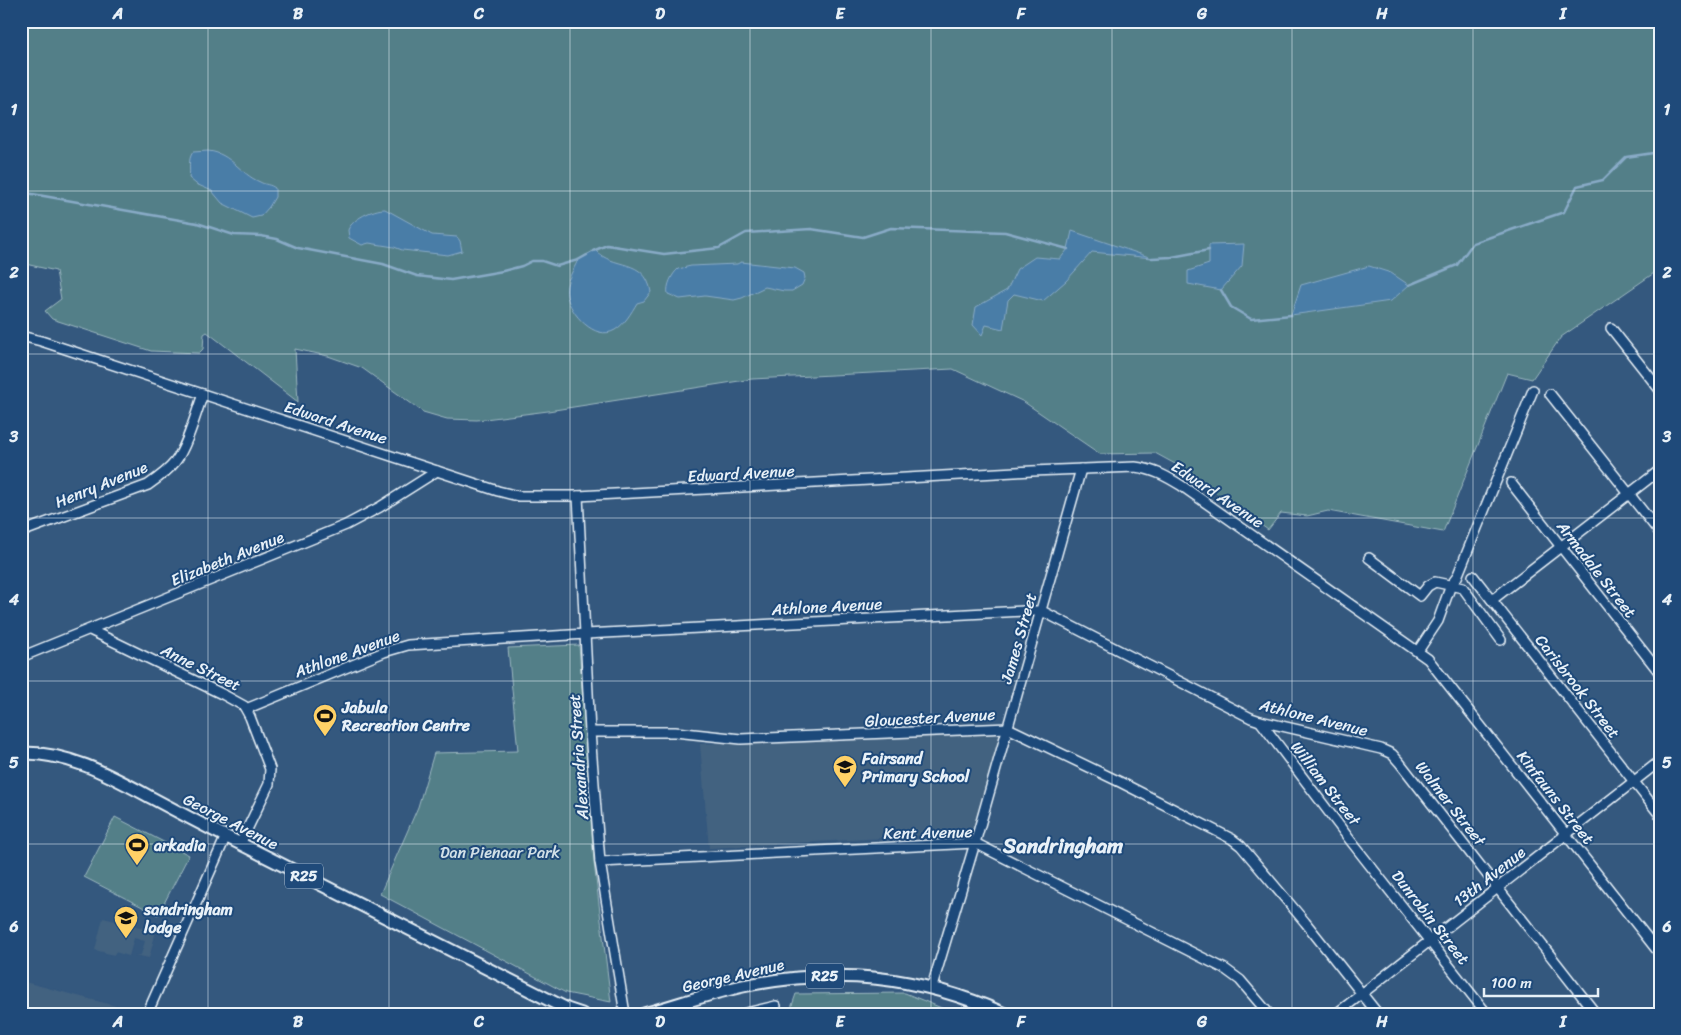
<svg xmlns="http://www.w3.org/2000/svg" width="1681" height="1035" font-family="Sriracha,sans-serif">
<rect width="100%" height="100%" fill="#34587e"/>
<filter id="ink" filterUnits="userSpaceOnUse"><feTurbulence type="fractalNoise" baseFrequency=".02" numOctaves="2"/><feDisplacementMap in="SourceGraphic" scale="10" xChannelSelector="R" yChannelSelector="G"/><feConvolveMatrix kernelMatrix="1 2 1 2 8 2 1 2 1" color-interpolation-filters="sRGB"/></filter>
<g filter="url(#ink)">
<g fill="#436280">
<path d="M1001,732l-29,101 -263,15 -9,-104z"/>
<path d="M103,918l53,13 -7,27 -14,-3h6l4,-14 -11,-3 -5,18 -14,-4 -1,3 -19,-5z"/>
<path d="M21,981l49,13 65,17 -2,3h-112z"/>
</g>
<g fill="#527f88" stroke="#9db8c0">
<path d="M21,21h1639v248l-99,68 -29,42 -25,-6 -64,159 -115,-21 -21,5 -26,-3 -13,17 -91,-65 -22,-12 -55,1 -76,-52 -71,-33 -201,10 -204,32 -71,9 -30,-1 -24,-7 -61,-44 -34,-12 -33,-7 3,53 -91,-70 -3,2 -1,15 -4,4 -48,-2 -99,-32 -7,-8 16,-12 -5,-28 -35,-8z"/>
<path d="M579,645l15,218 17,139 -45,-9 -186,-99 38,-87 16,-54 84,-2 -10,-103z"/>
<path d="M115,817l74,38 -31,60 -74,-38z"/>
<path d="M905,993l51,21h-167l7,-20z"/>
</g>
<g fill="#497da7" stroke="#89abc7">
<path d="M208,151c23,2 32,23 52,31 5,3 10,2 15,6v9l-6,10 -8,9 -9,2 -30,-15 -10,-12 -16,-7 -7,-6c2,-9 -2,-18 4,-26z"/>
<path d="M385,209l47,26 25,2 3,4 2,10 -14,4 -46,-5 -8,-3 -25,-4 -7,2 -13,-7 -1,-8c4,-11 25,-21 37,-21z"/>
<path d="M1072,231l80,27 -60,-6 -26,29 -23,20 -29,-7 -6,6 -5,29 -17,-4 -4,10 -9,-10 3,-18 31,-17 10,-21 18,-12 25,2 8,-10z"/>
<path d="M1244,244l-2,22 -21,24 -33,-6v-13l21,-7v-19z"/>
<path d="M595,250c18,20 50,7 56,42l-7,9 -7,2c-6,10 -12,21 -22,27 -20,12 -45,-17 -48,-34 -2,-10 2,-18 6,-26 2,-3 3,-8 6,-10 4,-4 11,-7 16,-10z"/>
<path d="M741,262l54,6 9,5 1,5 -3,7 -10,6h-8l-19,-4 -23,11 -8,2 -29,-4 -25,3 -12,-5c-2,-8 4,-20 10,-25l13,-3 46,-2z"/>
<path d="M1369,266l22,7 18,12 -18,16 -100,14 10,-30z"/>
</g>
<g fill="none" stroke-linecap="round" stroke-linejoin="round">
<g stroke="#89abc7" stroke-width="2.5">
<path d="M21,192l176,31 37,12 27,1 16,3 21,9 85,16 34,12 34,4 52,-9 19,-5 10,-5h10l15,5 21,-6 9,-5"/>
<path d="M593,251l14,-6 57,9 55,-6 27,-15 65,-4 52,8 28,-9 114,4 63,17"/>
<path d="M1152,258l20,-1 37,-7"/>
<path d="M1409,285l48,-20 16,-22 91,-31 13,-26 26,-6 23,-23 34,-5"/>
<path d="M1221,290l10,17 20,12 40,-4"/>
</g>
<defs>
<g id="minor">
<path d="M1611,328l49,62"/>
<path d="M21,336l20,5 457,150 20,5h60l454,-25 103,-4c18,2 31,9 47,19l246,173 232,295"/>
<path d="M1550,394l110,139"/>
<path d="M1511,483l149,190"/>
<path d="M578,496l12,236 10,130 25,152"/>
<path d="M21,532l127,-47c10,-7 20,-14 27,-23 12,-15 21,-49 28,-68"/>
<path d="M1369,558l51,38 8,-10 7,-4 28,6 38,52"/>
<path d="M1473,576l187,239"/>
<path d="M1492,600l168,-130"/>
<path d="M90,630l134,65 20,11 6,11 20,52 -1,15 -29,60"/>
<path d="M1418,651l20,-30 13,-36 6,-8 76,-187"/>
<path d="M21,657l325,-132 34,-18 57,-36"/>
<path d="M246,709l138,-57 24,-7 178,-11 438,-23h18l209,107 9,3 121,28 11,5 8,9 196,251"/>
<path d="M1260,721l90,119 137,174"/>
<path d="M590,732h85l66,7 267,-11 112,54 112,57 9,7 64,76 73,92"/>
<path d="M600,862l375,-19 250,126 15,11 29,34"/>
<path d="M932,987l43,-144 106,-374"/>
<path d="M147,1014l79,-178"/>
<path d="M742,1014l34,-8"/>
<path d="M1336,1014l324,-253"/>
</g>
<g id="major">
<path d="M21,753c48,-1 90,23 131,45 30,16 60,32 91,47 108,55 216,110 324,164l15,5"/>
<path d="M644,1014c33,-9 66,-21 99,-28 94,-19 174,-11 262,28"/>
</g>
</defs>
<use href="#minor" stroke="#e8f1f8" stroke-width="12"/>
<use href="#major" stroke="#e8f1f8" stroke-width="15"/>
<use href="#minor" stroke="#1f4a7a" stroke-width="9"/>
<use href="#major" stroke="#1f4a7a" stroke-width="11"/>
</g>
</g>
<path fill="none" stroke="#e8f1f8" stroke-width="1" stroke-opacity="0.55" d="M208,21v993M389,21v993M570,21v993M750,21v993M931,21v993M1112,21v993M1292,21v993M1473,21v993M21,191h1639M21,354h1639M21,518h1639M21,681h1639M21,844h1639"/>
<defs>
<symbol id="stadium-pin" viewBox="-11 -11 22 30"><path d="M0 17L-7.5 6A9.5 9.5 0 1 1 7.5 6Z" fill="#ffd166" stroke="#1f4a7a"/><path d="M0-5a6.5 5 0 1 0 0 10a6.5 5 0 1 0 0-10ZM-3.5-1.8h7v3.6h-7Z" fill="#111"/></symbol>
<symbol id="school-pin" viewBox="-11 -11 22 30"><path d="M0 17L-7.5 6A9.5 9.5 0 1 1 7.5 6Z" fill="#ffd166" stroke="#1f4a7a"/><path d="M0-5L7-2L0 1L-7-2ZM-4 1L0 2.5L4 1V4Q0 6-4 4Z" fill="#111"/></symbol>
</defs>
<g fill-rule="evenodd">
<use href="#stadium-pin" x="311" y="702" width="28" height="38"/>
<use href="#school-pin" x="831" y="753" width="28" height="38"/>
<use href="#stadium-pin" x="123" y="831" width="28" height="38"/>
<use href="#school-pin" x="112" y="904" width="28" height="38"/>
</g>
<g text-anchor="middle" stroke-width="4" stroke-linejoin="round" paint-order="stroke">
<g fill="#1f4a7a" stroke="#acbfd2" stroke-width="1">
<rect x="285" y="863.5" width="38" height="25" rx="4"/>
<rect x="806" y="963.5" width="38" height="25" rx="4"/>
</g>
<g font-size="15" font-weight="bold" fill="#e8f1f8">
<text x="304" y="881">R25</text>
<text x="825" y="981">R25</text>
</g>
<g font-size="16" fill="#e8f1f8" stroke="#1f4a7a">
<text transform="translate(336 422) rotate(18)" y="6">Edward Avenue</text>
<text transform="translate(741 473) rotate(-3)" y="6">Edward Avenue</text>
<text transform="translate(101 484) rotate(-22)" y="6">Henry Avenue</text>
<text transform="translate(1218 494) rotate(34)" y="6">Edward Avenue</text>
<text transform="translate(227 558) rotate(-22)" y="6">Elizabeth Avenue</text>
<text transform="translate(1597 569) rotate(52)" y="6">Armadale Street</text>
<text transform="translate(827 606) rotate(-3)" y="6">Athlone Avenue</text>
<text transform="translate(1018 638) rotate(-74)" y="6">James Street</text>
<text transform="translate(347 653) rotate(-20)" y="6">Athlone Avenue</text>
<text transform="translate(201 667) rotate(26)" y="6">Anne Street</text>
<text transform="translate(1578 686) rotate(52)" y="6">Carisbrook Street</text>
<text transform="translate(930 717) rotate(-3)" y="6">Gloucester Avenue</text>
<text transform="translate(1314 717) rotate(14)" y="6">Athlone Avenue</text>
<text transform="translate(578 757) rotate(-94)" y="6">Alexandria Street</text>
<text transform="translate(1326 783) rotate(52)" y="6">William Street</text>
<text transform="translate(1556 797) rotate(52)" y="6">Kinfauns Street</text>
<text transform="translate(1451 803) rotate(52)" y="6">Walmer Street</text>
<text transform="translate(231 821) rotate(27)" y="6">George Avenue</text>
<text transform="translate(928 832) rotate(-1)" y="6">Kent Avenue</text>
<text transform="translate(1489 876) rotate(-38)" y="6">13th Avenue</text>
<text transform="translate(1431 917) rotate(52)" y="6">Dunrobin Street</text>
<text transform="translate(733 975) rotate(-13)" y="6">George Avenue</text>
</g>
<g font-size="16" font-weight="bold" fill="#e8f1f8" stroke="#1f4a7a" text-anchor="start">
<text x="342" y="713">Jabula<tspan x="342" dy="18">Recreation Centre</tspan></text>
<text x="862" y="764">Fairsand<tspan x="862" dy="18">Primary School</tspan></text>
<text x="154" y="851">arkadia</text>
<text x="144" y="915">sandringham<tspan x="144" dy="18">lodge</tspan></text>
</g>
<g font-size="16" fill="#d2e0e7" stroke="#1f4a7a">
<text x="500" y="858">Dan Pienaar Park</text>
</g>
<g font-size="21" font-weight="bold" fill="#e8f1f8" stroke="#1f4a7a">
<text x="1063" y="853">Sandringham</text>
</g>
</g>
<rect width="1681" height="1035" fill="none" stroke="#1f4a7a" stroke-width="55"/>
<path d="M1484 988v8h114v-8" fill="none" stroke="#e8f1f8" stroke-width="2.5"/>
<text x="1491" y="988" font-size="15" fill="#e8f1f8" stroke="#1f4a7a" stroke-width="4" paint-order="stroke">100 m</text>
<rect x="28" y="28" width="1626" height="980" fill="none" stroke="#e8f1f8" stroke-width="2"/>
<g font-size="16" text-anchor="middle" font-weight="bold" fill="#e8f1f8">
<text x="118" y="19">A</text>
<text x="298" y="19">B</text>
<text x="479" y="19">C</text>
<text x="660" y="19">D</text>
<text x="840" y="19">E</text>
<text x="1021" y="19">F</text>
<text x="1202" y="19">G</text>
<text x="1382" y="19">H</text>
<text x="1563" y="19">I</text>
<text x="14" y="115">1</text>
<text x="1667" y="115">1</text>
<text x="14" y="278">2</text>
<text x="1667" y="278">2</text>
<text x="14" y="442">3</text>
<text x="1667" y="442">3</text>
<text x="14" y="605">4</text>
<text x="1667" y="605">4</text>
<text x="14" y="768">5</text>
<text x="1667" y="768">5</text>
<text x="14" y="932">6</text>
<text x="1667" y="932">6</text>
<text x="118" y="1027">A</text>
<text x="298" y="1027">B</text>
<text x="479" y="1027">C</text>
<text x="660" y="1027">D</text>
<text x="840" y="1027">E</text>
<text x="1021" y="1027">F</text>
<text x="1202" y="1027">G</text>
<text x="1382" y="1027">H</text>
<text x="1563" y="1027">I</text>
</g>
</svg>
